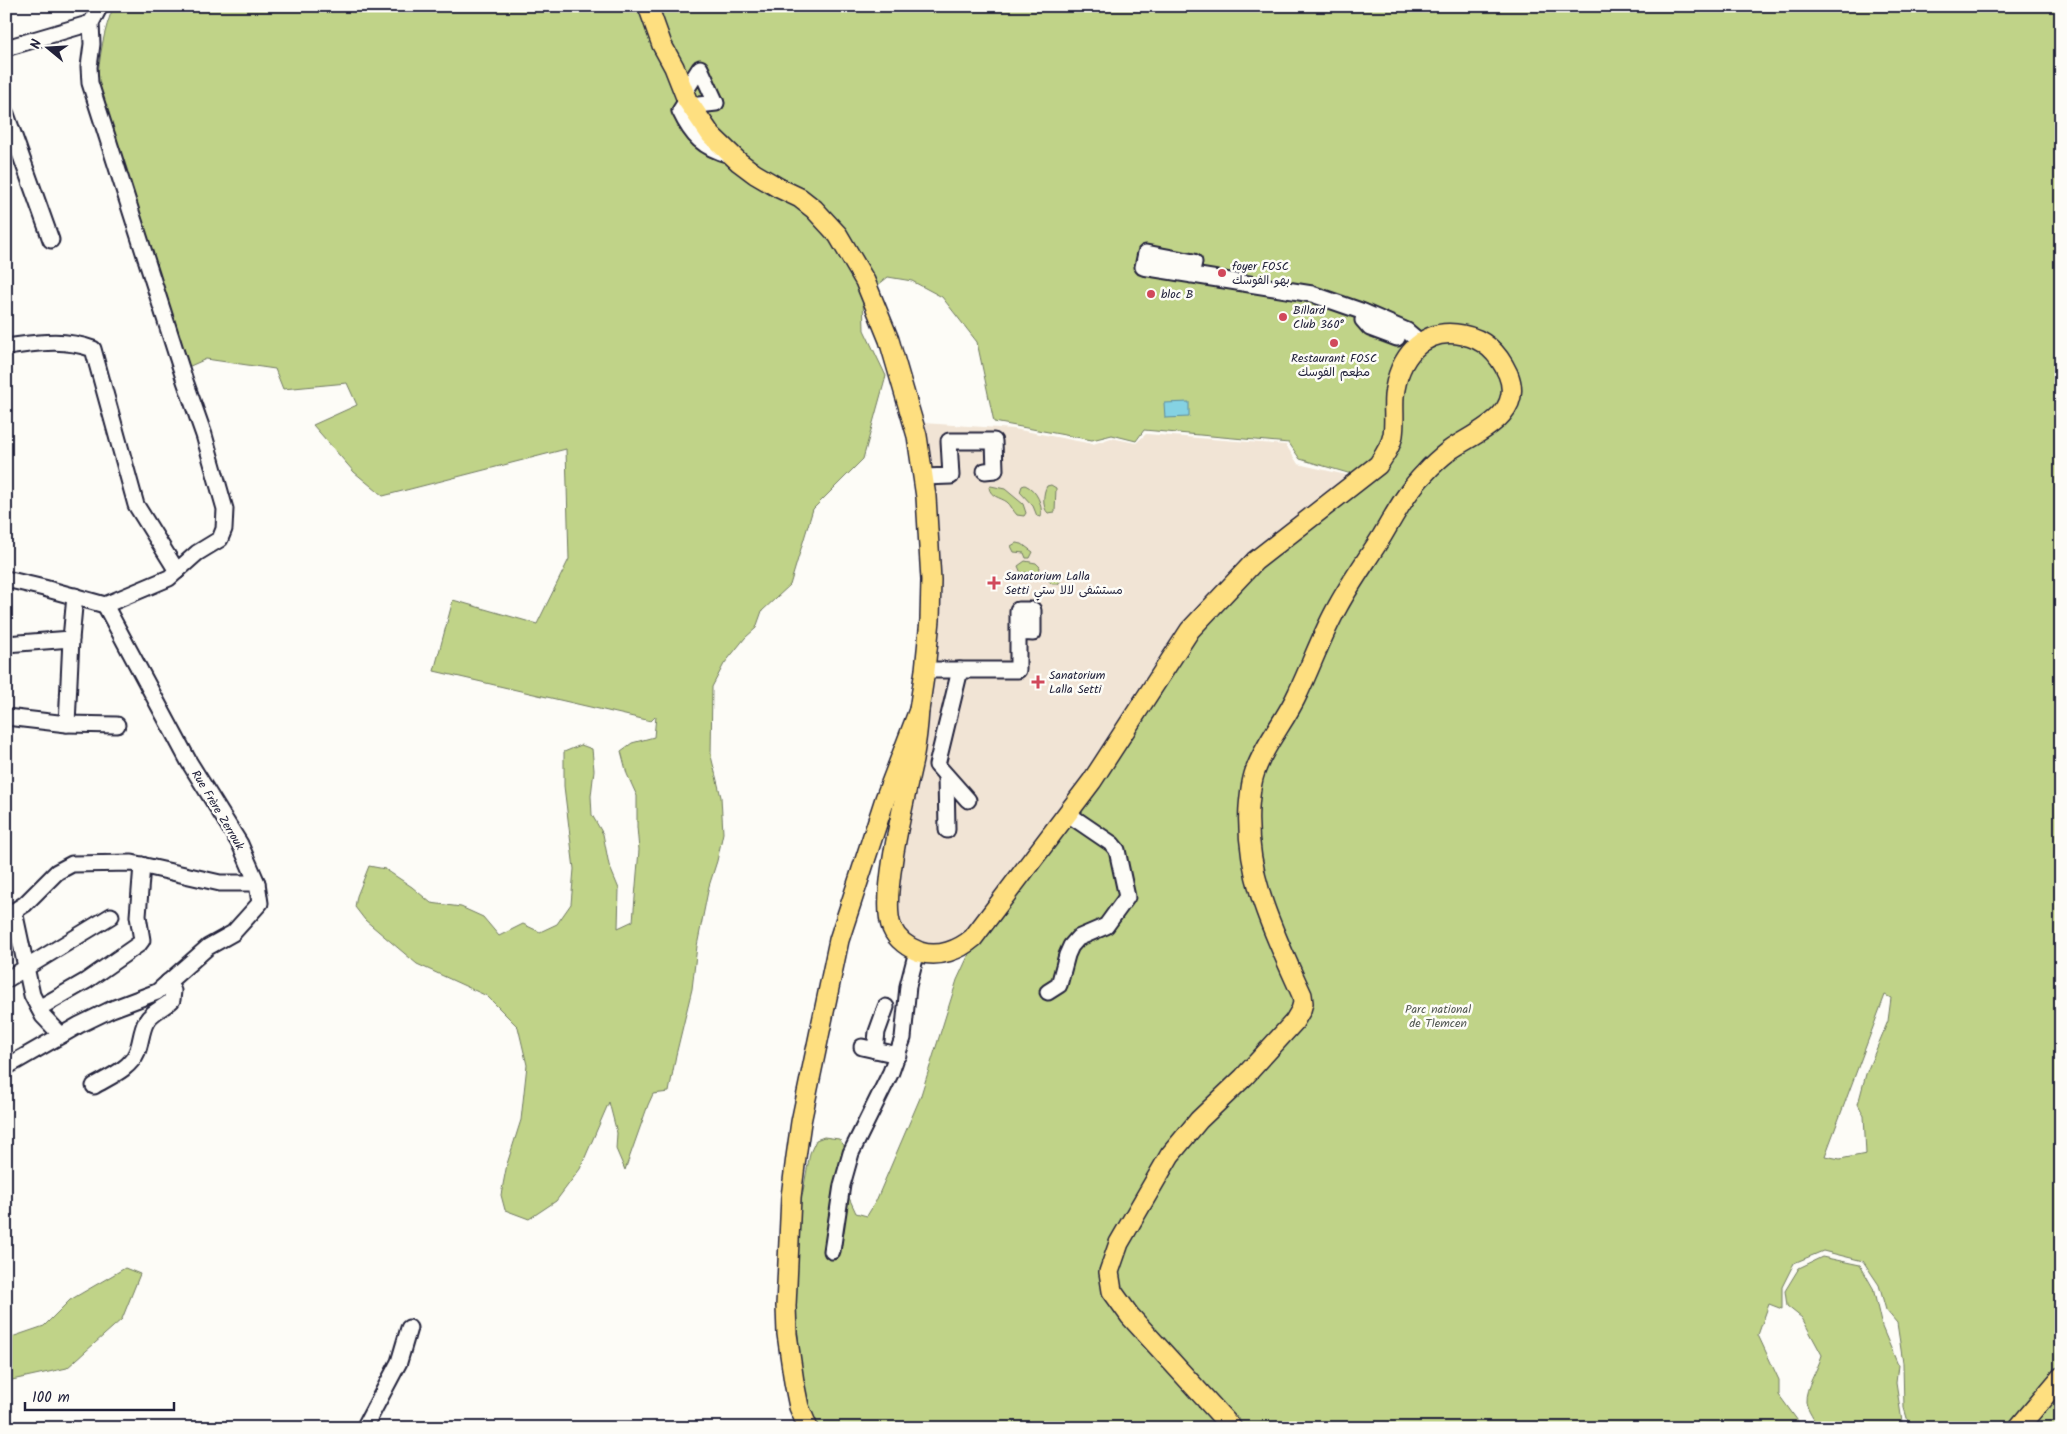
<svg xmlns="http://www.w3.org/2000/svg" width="2067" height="1434" font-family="Kalam,'Playpen Sans Arabic',sans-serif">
<rect width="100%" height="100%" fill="#fdfcf7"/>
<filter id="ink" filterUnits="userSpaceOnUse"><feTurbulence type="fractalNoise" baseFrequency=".02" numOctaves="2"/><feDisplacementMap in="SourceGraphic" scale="10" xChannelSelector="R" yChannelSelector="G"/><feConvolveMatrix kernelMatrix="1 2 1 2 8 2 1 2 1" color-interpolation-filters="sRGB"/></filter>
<g filter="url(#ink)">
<path fill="#f1e4d5" d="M923,423l91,6 79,15 18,-6 25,5 10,-9 140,11 12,19 53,12 -207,210 -30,42 -50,82 -84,111 -26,22 -23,3 -16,-6 -11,-8 -7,-10 -2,-43 15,-73 20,-323z"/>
<g fill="#c0d388" stroke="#717a62" fill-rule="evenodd">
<path d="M114,6h1947v1203c-3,8 -7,17 0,23v196h-151l-6,-20 -1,-45 -6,-40 -11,-13 -7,-25 -16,-24 -40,-10 -29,12 -12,24v22l-13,-5 -11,31 21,45v15l24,33h-989l-12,-44 -7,-85v-64l15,-82 6,-13 8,-3 15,2 7,9 -8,26 18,39 11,3 9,-15 44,-103 37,-118 12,-26 14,-20 16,-13 121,-167 79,-122 53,-60 113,-94 -65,-19 -11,-16 -145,-13 -8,11 -24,-6 -20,5 -98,-18 -17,-80 -35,-45 -30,-16 -24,-4 -25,20 1,33 22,46 -23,83 -50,50 -23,76 -28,26 -6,17 -11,10 -21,26 -12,23 -1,69 10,41 2,36 -6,28 -8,25 -12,60 -5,43 -16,66 -7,37 -16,2 -5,11 -23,65 -9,-21 1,-16 -8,-31 -29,67 -24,32 -27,18 -24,-9 -4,-15 6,-31 14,-44 6,-55 -9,-38 -31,-31 -70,-32 -52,-44 -10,-13 2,-11 12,-30 16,3 27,18 19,16 30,4 22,10 16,19 24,-12 17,8 17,-8 14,-20 3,-35 -10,-83v-34l17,-7 11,4 2,21 -3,26 1,19 11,19 6,31 10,24 -1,39 15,-7 6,-71 -2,-23v-31l-10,-22 -6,-23 11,-8 22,-6 2,-21 -5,5 -217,-50 19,-71 84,24 32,-65 -3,-110 -183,47 -29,-24 -41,-47 44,-20 -10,-22 -64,6 -8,-20 -69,-10 -18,8 -91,-284c3,-26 6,-53 17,-77zM1885,995l6,3 -3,23 -22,53 -8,30 6,12 2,38 -26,5 -15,-3z"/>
<path d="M1025,485c12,5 18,20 16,32l-4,-1 -4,-10 -13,-14 2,-6z"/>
<path d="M1051,485l5,3 -1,24 -7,1c-6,-5 -5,-21 -1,-27z"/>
<path d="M991,486l14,3 18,15 3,9 -2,3 -7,-1c-4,-4 -6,-10 -10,-13 -7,-5 -17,-5 -18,-15z"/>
<path d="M1016,543l6,1 11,8 -3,6h-4l-2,-5 -10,-1 -3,-6z"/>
<path d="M1025,561l11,2 4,4 -1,5 -18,1 -3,-7z"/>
<path d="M1048,572l11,2 2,6 -3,4h-6l-7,-7z"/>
<path d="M1822,1257l38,8 13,23 9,39 16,38 -2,18 7,45h-84c-4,-7 -12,-18 -13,-26 -1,-15 12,-32 16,-47l-20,-37 -15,-12 -2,-15 14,-23z"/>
<path d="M125,1268l15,6 -18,45 -55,49 -55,12 -6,7v-48l38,-13 26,-26z"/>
</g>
<path fill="#85d2e3" stroke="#5d8ca0" d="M1189,402v15l-24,1 -1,-15z"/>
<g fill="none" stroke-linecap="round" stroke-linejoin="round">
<defs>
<g id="minor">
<path d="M6,48l85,-25"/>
<path d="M684,93l16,-25 16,35 -26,3"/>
<path d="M687,100l-7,11c12,25 23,37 50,44"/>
<path d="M6,114l45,126"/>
<path d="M1191,275l3,-13 -48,-9 -3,14 169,27 49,17 46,20 13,11"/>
<path d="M1365,313l-2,7 7,8 27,10 1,-3"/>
<path d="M6,347c33,-4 55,-9 87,2l43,156 41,66"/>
<path d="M924,477l27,-1 -2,-35h45l1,29 -10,1"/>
<path d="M6,579l38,9 61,17 64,-27 28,-25 23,-14 4,-10 1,-20 -21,-74 -19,-54 -95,-298 -1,-16 3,-23 -1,-21 9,-17"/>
<path d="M71,639l-4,85 50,1"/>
<path d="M6,644l65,-5 4,-43"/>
<path d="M925,670h93v-60h15v23l-15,-1"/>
<path d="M960,670l-23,95 31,35"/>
<path d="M6,717l61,7"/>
<path d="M946,776l1,54"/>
<path d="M14,911l18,84 11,21 18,19"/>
<path d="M6,913l8,-2 11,-7 32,-32 15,-8 60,-1 88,20h37l-17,-39 -51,-82 -84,-157"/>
<path d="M6,980l105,-64"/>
<path d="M1048,992l11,-7 8,-30 4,-9 7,-8 28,-12 21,-29 -10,-47 -5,-6 -44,-30"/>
<path d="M39,1008l47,-27 53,-37 3,-4 -4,-24 4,-51"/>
<path d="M862,1047l36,8"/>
<path d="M875,1050l2,-18 9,-25"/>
<path d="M6,1067l73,-42 33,-16 45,-17 51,-45 25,-14 27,-30 -3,-20"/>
<path d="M94,1086c15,-9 36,-17 43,-34 4,-9 4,-21 9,-30 6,-11 18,-14 26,-22l1,-9 -5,-9"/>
<path d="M832,1251l10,-66 9,-32 40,-81 12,-34 5,-52 9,-35"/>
<path d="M364,1428l35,-66 10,-34"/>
</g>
<g id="major">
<path d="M648,6l14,39 12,22 13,33 24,35 28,27 16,12 24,14 21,10 14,11 24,26 27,46 24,59 28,96 9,61 5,83 -1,40 -5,50 -6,40 -34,89 -46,141 -38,182 -5,35 -5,40 -5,109 1,28 7,48 5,25 9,21"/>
<path d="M919,710c-1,17 -3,33 -6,50 -7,33 -34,140 -21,168 5,12 17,20 28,24 19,6 39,-2 53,-14l119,-157 98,-151 65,-69 123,-96c6,-9 13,-19 15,-30 2,-13 0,-26 1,-39 4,-37 28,-70 69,-61 22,4 36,19 45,39 17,41 -32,58 -58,76 -9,7 -18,15 -25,23 -18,18 -30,41 -43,63 -15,24 -31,46 -44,70 -16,28 -26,58 -40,87 -12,27 -32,49 -42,76 -5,11 -6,26 -7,38 -4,70 25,126 53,188l1,8 -2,7 -7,12 -50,55 -45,43 -29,35 -51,88 -10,29 3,19 18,25 102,112"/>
<path d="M2018,1428l43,-51"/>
</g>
</defs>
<use href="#minor" stroke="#22223b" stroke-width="19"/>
<use href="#major" stroke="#22223b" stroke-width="22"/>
<use href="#minor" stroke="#fdfcf7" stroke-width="15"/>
<use href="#major" stroke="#fedf80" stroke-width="19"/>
</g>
</g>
<g fill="#d1495b" stroke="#fdfcf7" stroke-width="2">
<circle cx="1222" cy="273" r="5"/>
<circle cx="1151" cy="294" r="5"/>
<circle cx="1283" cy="317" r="5"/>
<circle cx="1334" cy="343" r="5"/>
<path d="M991.5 575.5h5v5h5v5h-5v5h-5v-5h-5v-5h5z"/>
<path d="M1035.5 674.5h5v5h5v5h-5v5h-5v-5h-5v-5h5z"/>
</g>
<g text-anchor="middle" stroke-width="5" stroke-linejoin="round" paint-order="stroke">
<g font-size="12" fill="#22223b" stroke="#fdfcf7" text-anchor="start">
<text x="1232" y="270">foyer FOSC<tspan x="1232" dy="14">بهو الفوسك</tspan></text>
<text x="1161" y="298">bloc B</text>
<text x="1293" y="314">Billard<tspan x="1293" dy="14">Club 360°</tspan></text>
<text x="1334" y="362" text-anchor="middle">Restaurant FOSC<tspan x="1334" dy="14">مطعم الفوسك</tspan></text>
<text x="1005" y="580">Sanatorium Lalla<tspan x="1005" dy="14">Setti مستشفى لالا ستي</tspan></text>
<text x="1049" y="679">Sanatorium<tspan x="1049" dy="14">Lalla Setti</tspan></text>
</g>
<g font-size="12" fill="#22223b" stroke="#fdfcf7">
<text transform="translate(218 810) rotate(59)" y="4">Rue Frère Zerrouk</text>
</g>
<g font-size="12" fill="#515752" stroke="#fdfcf7">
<text x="1438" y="1013">Parc national<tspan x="1438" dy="14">de Tlemcen</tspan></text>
</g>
</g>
<rect width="2067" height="1434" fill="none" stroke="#fdfcf7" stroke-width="25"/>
<rect x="12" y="12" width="2042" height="1409" fill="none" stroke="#22223b" stroke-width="2" filter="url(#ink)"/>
<g transform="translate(48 48) rotate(288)" stroke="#fdfcf7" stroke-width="4" paint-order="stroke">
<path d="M0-4L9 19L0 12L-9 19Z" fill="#22223b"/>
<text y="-8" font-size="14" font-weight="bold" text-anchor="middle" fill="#22223b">N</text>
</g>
<path d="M25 1402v8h149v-8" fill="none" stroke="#22223b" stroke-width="2.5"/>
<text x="32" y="1402" font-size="15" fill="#22223b" stroke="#fdfcf7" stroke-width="4" paint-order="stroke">100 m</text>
</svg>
